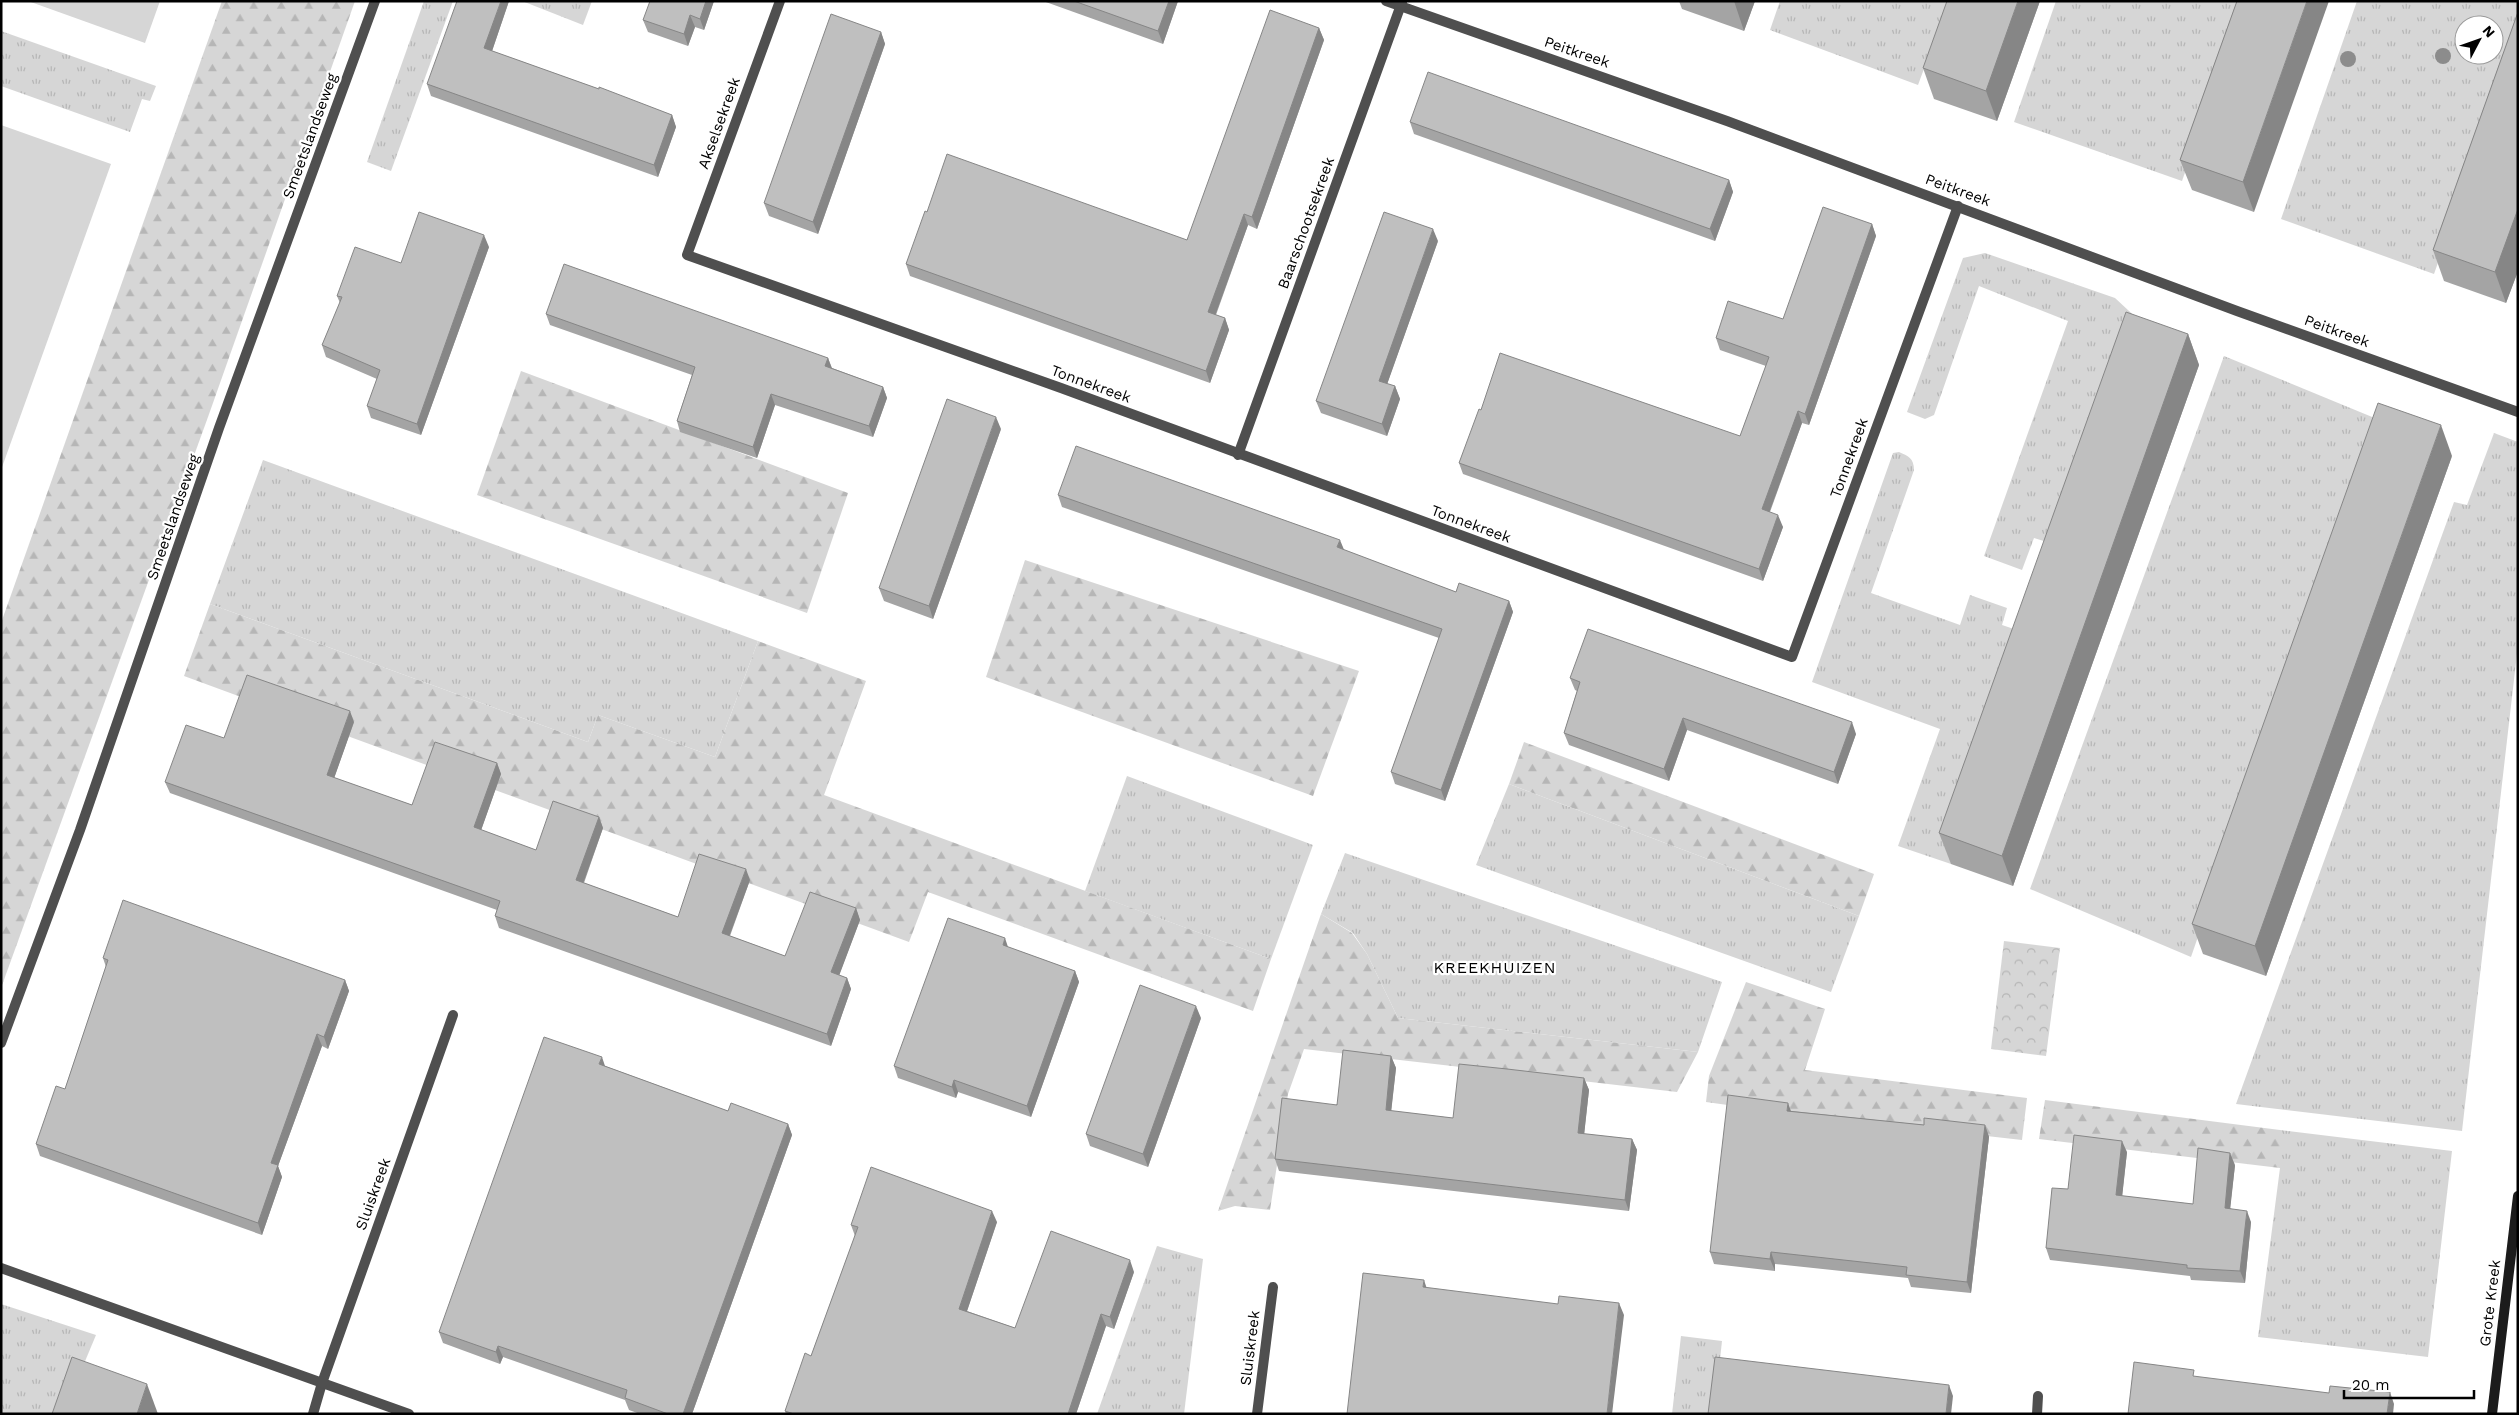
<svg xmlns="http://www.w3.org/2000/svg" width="2519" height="1415" font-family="'Work Sans',sans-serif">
<defs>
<pattern id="grass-tufts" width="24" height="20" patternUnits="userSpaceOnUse" patternTransform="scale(1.25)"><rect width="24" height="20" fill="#d6d6d6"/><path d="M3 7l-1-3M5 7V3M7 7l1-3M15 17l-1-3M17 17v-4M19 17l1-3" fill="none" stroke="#b6b6b6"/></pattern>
<pattern id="forest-firs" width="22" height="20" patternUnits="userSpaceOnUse" patternTransform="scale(1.25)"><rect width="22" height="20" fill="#d6d6d6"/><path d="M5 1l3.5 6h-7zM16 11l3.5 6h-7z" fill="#b6b6b6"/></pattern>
<pattern id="park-crowns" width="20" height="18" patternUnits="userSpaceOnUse" patternTransform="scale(1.25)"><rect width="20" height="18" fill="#d6d6d6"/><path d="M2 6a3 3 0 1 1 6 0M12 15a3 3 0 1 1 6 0" fill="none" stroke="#b6b6b6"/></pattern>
</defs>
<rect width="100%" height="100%" fill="#fff"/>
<g fill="url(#grass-tufts)" fill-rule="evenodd">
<path d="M424,1h29l-62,170 -24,-9z"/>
<path d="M522,1h70l-9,24z"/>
<path d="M1780,1h169l-31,84 -148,-55z"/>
<path d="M2056,1h190l-64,180 -168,-59z"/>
<path d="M2357,1h161v34l-84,239 -153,-55zM2464,25h30v30h-30z"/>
<path d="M1,31l155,55 -6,15 -8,-2 -12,33 -129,-46z"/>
<path d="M1985,253l130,45 27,25 -79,224 -29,-9 -12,32 -38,-14 84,-235 -89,-35 -45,129 -9,4 -18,-7 56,-154z"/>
<path d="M2224,356l153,63 -186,538 -161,-68z"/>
<path d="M2494,433l24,9v203l-56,486 -226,-27 218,-602 13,3z"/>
<path d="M1899,452c9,4 15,6 15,18l-43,123 89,32 10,-30 37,13 -5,17 30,10 -81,229 -53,-18 42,-117 -128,-47 81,-229z"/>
<path d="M263,460l495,181 -43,116 -117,-42 -10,27 -378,-138z"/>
<path d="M1127,776l186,69 -42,114 -186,-68z"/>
<path d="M1509,784l350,132 -28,76 -355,-127z"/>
<path d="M1345,853l377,129 -24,70 -300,-34 -31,-64 -14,-21 -32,-19z"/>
<path d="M2280,1130l172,21 -24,206 -170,-20 22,-169z"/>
<path d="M1157,1246l46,13 -19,155h-87z"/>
<path d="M1,1304l95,31 -33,79h-62z"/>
<path d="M1681,1336l41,5 -8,73h-42z"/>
</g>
<g fill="url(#forest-firs)">
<path d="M222,1h133l-147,416 -207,571v-365z"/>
<path d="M521,371l327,122 -41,120 -330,-118z"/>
<path d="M1025,560l334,111 -46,125 -327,-119z"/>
<path d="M210,604l378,138 10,-27 117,42 43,-116 108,40 -42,114 447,164 -18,52 -325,-119 -19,50 -725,-266z"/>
<path d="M1524,742l350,132 -15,42 -350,-132z"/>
<path d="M1321,914l31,19 15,21 31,64 300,34 -21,40 -373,-43 -16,45 -18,116 -35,-4 -17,5z"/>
<path d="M1746,982l79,27 -20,61 222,28 -5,42 -230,-26 -86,-12 3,-26z"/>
<path d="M2045,1100l235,30v38l-241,-29z"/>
</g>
<path fill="url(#park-crowns)" d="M2004,941l56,7 -14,108 -55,-7z"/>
<g fill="#d6d6d6">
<path d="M28,1h132l-15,42z"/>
<path d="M1,125l110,39 -110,306z"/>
</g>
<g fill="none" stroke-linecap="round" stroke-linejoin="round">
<path stroke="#4f4f4f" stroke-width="10" d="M313,1414l9,-31"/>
<g stroke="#4f4f4f" stroke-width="10">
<path d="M780,1l-93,254 374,133 731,269 166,-451"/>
<path d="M1386,1l341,120 510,190 281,101"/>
<path d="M1238,455l164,-453"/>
<path d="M1,1043l79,-213 139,-402 156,-427"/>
<path d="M1,1268l408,146"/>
<path d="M322,1383l131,-368"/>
<path d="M1257,1414l16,-127"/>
<path d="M2037,1414l1,-18"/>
</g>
<path stroke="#1c1c1c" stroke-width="10" d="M2492,1414l26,-218"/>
</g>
<g fill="#8c8c8c">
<circle cx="2443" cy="56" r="8"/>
<circle cx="2348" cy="59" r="8"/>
</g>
<g fill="#a4a4a4">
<path d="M509,1l-17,50 180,64 4,12 -18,50 -227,-81 -4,-12z"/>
<path d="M714,1l-10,29 -9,-3 -7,19 -40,-14 -5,-12z"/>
<path d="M1043,1h135l-15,43z"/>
<path d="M1679,1h76l-11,30 -62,-22z"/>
<path d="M2040,1l-43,120 -63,-22 -11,-31z"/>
<path d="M2237,1l17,211 -62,-22 -12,-30z"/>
<path d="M2518,12v259l-12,32 -62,-22 -11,-31z"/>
<path d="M1319,28l5,12 -67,189 -9,-4 -32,90 9,3 4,12 -19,53 -300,-107 -4,-12 21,-52 260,28z"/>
<path d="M881,32l4,12 -67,190 -49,-18 -5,-13z"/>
<path d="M1410,122l319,58 4,12 -18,49 -301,-107z"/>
<path d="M1872,224l4,12 -67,189 -7,-2 -32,89 13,15 -20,54 -300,-107 -4,-11 22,-53 259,26 26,-70 -46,-16 -4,-12 67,-19z"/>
<path d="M1438,241l-51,143 8,2 5,13 -13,37 -66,-23 -5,-12z"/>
<path d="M489,247l-68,188 -50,-17 -4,-12 10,-27 -51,-22 -4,-12 18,-42 -3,-7 64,-33z"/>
<path d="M546,314l282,44 4,10 51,19 4,11 -14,39 -98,-32 -18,53 -77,-26 -3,-11 15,-46 -142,-50z"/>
<path d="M2188,334l11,31 -186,521 -62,-22 -12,-31z"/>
<path d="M1001,429l-68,190 -49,-18 -5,-13z"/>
<path d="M2452,456l-186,520 -63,-22 -11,-30z"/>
<path d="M1058,495l286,55 112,42 53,9 4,11 -68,189 -50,-17 -4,-12 48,-134 -377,-131z"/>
<path d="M1570,678l286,56 -18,50 -151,-54 -18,51 -100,-36 -5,-12 13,-42 -2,-1z"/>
<path d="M354,722l-20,56 78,27 85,-42 4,11 -20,56 55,20 63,-33 4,11 -19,55 94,34 72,-37 -20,56 55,20 71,-48 4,12 -21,55 8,3 4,11 -20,57 -332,-118 -4,-12 2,-6 -327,-117 -5,-11 59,-44z"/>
<path d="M1008,947l67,24 4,11 -48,135 -73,-25 -2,6 -58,-20 -4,-12z"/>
<path d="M103,958l242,22 4,11 -21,58 -6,-3 -44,120 4,11 -20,58 -222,-79 -4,-12 29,-55 41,-122z"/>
<path d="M1201,1018l-53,149 -58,-21 -4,-12z"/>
<path d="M1391,1056l5,12 -5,43 62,7 131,-40 5,12 -5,44 48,5 5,11 -8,61 -350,-40 -4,-12z"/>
<path d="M605,1066l123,45 60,13 4,11 -100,279h-52l-11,-4 -4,-10 -122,-43 -3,7 -57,-21 -4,-11z"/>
<path d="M1791,1111l133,14h61l4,12 -18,156 -60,-6 -3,-9 -133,-14v7l-61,-7 -4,-12z"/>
<path d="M2127,1152l-5,44 71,8 42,-39 -5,43 21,14 -6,61 -54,-3 -1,-4 -140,-16 -4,-12 22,-59z"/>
<path d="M997,1222l-30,89 48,17 119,-56 -20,57 -8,-3 -30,88h-290l-1,-3 26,-55 44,-120 -4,-11z"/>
</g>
<g fill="#868686">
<path d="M501,1h8l-20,59 -5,-12z"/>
<path d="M706,1h8l-10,29 -4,-11z"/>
<path d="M1169,1h9l-15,43 -5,-13z"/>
<path d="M1734,1h21l-11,30z"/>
<path d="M2018,1h22l-43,120 -11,-30z"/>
<path d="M2307,1h22l-75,211 -11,-30z"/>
<path d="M690,15l5,12 -7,19 -4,-12z"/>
<path d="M1319,28l5,12 -67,189 -5,-12z"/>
<path d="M881,32l4,12 -67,190 -5,-12z"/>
<path d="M672,115l4,12 -18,50 -4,-12z"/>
<path d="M1729,180l4,12 -18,49 -5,-12z"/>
<path d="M2518,209v62l-12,32 -11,-31z"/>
<path d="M1244,214l4,11 -36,99 -4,-12z"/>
<path d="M1872,224l4,12 -67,189 -4,-11z"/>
<path d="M1433,229l5,12 -54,152 -5,-12z"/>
<path d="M484,235l5,12 -68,188 -4,-11z"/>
<path d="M1225,318l4,12 -19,53 -4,-12z"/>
<path d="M2188,334l11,31 -186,521 -11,-30z"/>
<path d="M828,358l4,11 -7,-3z"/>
<path d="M1395,386l5,13 -13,37 -5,-12z"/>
<path d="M883,387l4,11 -14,39 -4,-11z"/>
<path d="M771,394l4,11 -18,53 -4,-11z"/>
<path d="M1798,411l4,12 -36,98 -4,-12z"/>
<path d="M996,417l5,12 -68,190 -4,-13z"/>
<path d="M2441,425l11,31 -186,520 -11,-30z"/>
<path d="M1778,515l5,12 -20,54 -4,-12z"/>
<path d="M1340,540l5,12 -8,-5z"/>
<path d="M1509,601l4,11 -68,189 -4,-11z"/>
<path d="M350,711l4,11 -23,65 -4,-12z"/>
<path d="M1683,718l4,12 -18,51 -5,-12z"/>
<path d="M1852,722l4,12 -18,50 -4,-12z"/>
<path d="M497,763l4,11 -23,65 -4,-12z"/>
<path d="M599,817l4,11 -23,64 -4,-12z"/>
<path d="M746,869l4,11 -24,65 -4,-12z"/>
<path d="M856,908l4,12 -24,64 -5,-12z"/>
<path d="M1005,938l4,12 -6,-5z"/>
<path d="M1075,971l4,11 -48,135 -4,-11z"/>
<path d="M847,978l4,11 -20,57 -4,-12z"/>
<path d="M345,980l4,11 -21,58 -4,-12z"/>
<path d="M1196,1006l5,12 -53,149 -5,-13z"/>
<path d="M317,1034l5,12 -44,120 4,11 -20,58 -4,-12 13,-60z"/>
<path d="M1391,1056l5,12 -6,54 -4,-12z"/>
<path d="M602,1057l4,12 -7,-5z"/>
<path d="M1584,1078l5,12 -6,55 -5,-12z"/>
<path d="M954,1080l4,12 -2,6 -4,-11z"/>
<path d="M1788,1103l4,11 -5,-3z"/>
<path d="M788,1124l4,11 -100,279h-9z"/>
<path d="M1985,1125l4,12 -18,156 -4,-11z"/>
<path d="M1632,1139l5,11 -8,61 -4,-11z"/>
<path d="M2122,1141l5,11 -6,55 -5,-12z"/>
<path d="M2230,1153l5,12 -6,55 -4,-12z"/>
<path d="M992,1211l5,11 -33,98 -5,-11z"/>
<path d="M2247,1211l4,11 -6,61 -5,-12z"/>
<path d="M1771,1252l4,12v7l-5,-12z"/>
<path d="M1130,1260l4,12 -20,57 -4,-12z"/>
<path d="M1424,1280l4,12 -5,-5z"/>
<path d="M1619,1303l5,12 -12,99h-5z"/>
<path d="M1101,1314l5,12 -30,88h-8z"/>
<path d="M498,1346l5,11 -3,7 -4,-12z"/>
<path d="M147,1384l11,30h-21z"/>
<path d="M1949,1385l4,11 -2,18h-5z"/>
<path d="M2390,1392l4,12 -1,10h-6z"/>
</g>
<g fill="#bfbfbf" stroke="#868686">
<path d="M457,1h44l-17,47 115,41v-2l73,28 -18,50 -227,-81z"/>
<path d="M650,1h56l-6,18 -10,-4 -6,19 -41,-14z"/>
<path d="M1074,1h95l-11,30z"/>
<path d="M1947,1h71l-32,90 -63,-23z"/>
<path d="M2237,1h70l-64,181 -63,-22z"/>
<path d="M1270,10l49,18 -67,189 -8,-3 -36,98 17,6 -19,53 -300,-107 19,-53 2,1 20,-58 240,86z"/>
<path d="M2518,12v197l-23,63 -62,-22z"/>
<path d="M831,14l50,18 -68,190 -49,-19z"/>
<path d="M1428,72l301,108 -19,49 -300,-107z"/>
<path d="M1823,207l49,17 -67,190 -7,-3 -36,98 16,6 -19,54 -300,-106 20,-54 2,1 19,-57 240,83 29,-79 -53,-19 12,-37 55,18z"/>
<path d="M419,212l65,23 -67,189 -50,-18 13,-36 -58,-25 20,-48 -5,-1 18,-49 46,16z"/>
<path d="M1384,212l49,17 -54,152 16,5 -13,38 -66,-23z"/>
<path d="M564,264l264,94 -3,8 58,21 -14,39 -98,-32 -18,53 -76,-26 18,-54 -149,-53z"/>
<path d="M2126,312l62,22 -186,522 -63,-23z"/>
<path d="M947,399l49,18 -67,189 -50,-18z"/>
<path d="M2378,403l63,22 -186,521 -63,-22z"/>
<path d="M1076,446l264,94 -3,7 119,45 3,-9 50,18 -68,189 -50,-18 51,-143 -384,-134z"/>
<path d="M1588,629l264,93 -18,50 -151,-54 -19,51 -100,-36 16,-51 -10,-4z"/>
<path d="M247,675l103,36 -23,64 85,30 23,-63 62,21 -23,64 62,23 17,-49 46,16 -23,63 102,37 21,-63 47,15 -24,64 63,23 25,-64 46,16 -25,64 16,6 -20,56 -332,-118 5,-15 -335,-119 21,-57 38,13z"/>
<path d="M123,900l222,80 -21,57 -7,-3 -46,129 7,2 -20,58 -222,-79 20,-58 9,3 43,-129 -5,-2z"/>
<path d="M948,918l57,20 -2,7 72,26 -48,135 -73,-26 -2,7 -58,-21z"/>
<path d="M1140,985l56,21 -53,148 -57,-20z"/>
<path d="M544,1037l58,20 -3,7 129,47 3,-8 57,21 -105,290h-15l-43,-16 2,-8 -129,-44 -2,6 -57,-20z"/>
<path d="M1343,1050l48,6 -5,54 67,8 6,-54 48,5 77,9 -6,55 54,6 -7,61 -350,-41 7,-61 55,7z"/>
<path d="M1728,1095l60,8 -1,8 137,14v-7l61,7 -18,157 -61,-7 1,-8 -136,-15 -1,7 -60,-7z"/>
<path d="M2074,1135l48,6 -6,54 77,9 5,-56 32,5 -5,55 22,3 -7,60 -53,-3v-3l-141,-17 6,-60 16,1z"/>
<path d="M871,1167l121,44 -33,98 56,19 36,-97 79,29 -20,57 -9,-3 -33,100h-274l-9,-3 20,-58 6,3 47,-129 -7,-2z"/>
<path d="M1363,1273l61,7 -1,7 135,17 1,-8 60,7 -12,111h-260z"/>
<path d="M72,1357l75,27 -10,30h-85z"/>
<path d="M1715,1357l234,28 -3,29h-238z"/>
<path d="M2134,1362l60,8 -1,6 136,17 1,-7 60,6 -3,22h-259z"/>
</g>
<g text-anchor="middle" stroke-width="4.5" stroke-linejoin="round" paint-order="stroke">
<g font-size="15" fill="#000" stroke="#fff">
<text transform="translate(1577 52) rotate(19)" y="5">Peitkreek</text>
<text transform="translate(719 123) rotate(-70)" y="5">Akselsekreek</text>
<text transform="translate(310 136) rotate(-70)" y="5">Smeetslandseweg</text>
<text transform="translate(1958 190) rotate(20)" y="5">Peitkreek</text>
<text transform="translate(1306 223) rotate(-70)" y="5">Baarschootsekreek</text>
<text transform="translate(2337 331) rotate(20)" y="5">Peitkreek</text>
<text transform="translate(1091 384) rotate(20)" y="5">Tonnekreek</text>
<text transform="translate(1849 458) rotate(-70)" y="5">Tonnekreek</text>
<text transform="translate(173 517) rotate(-71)" y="5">Smeetslandseweg</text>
<text transform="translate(1471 524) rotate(20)" y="5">Tonnekreek</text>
<text transform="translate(373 1194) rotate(-70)" y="5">Sluiskreek</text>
<text transform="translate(2490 1303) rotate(-83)" y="5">Grote Kreek</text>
<text transform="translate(1250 1348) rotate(-83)" y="5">Sluiskreek</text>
</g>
<g font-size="16" letter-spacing="1" fill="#000" stroke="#fff">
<text x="1495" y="973">KREEKHUIZEN</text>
</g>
</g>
<rect width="2519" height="1415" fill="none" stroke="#000000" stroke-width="5"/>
<g transform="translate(2479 40) rotate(49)"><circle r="24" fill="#ffffff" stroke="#999999"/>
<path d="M0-4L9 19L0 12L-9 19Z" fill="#000000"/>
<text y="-8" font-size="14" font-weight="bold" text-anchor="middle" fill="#000000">N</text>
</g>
<path d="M2344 1390v8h130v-8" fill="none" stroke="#000000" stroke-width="2.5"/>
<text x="2352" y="1390" font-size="15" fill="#000000" stroke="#ffffff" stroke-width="4" paint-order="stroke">20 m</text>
</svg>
